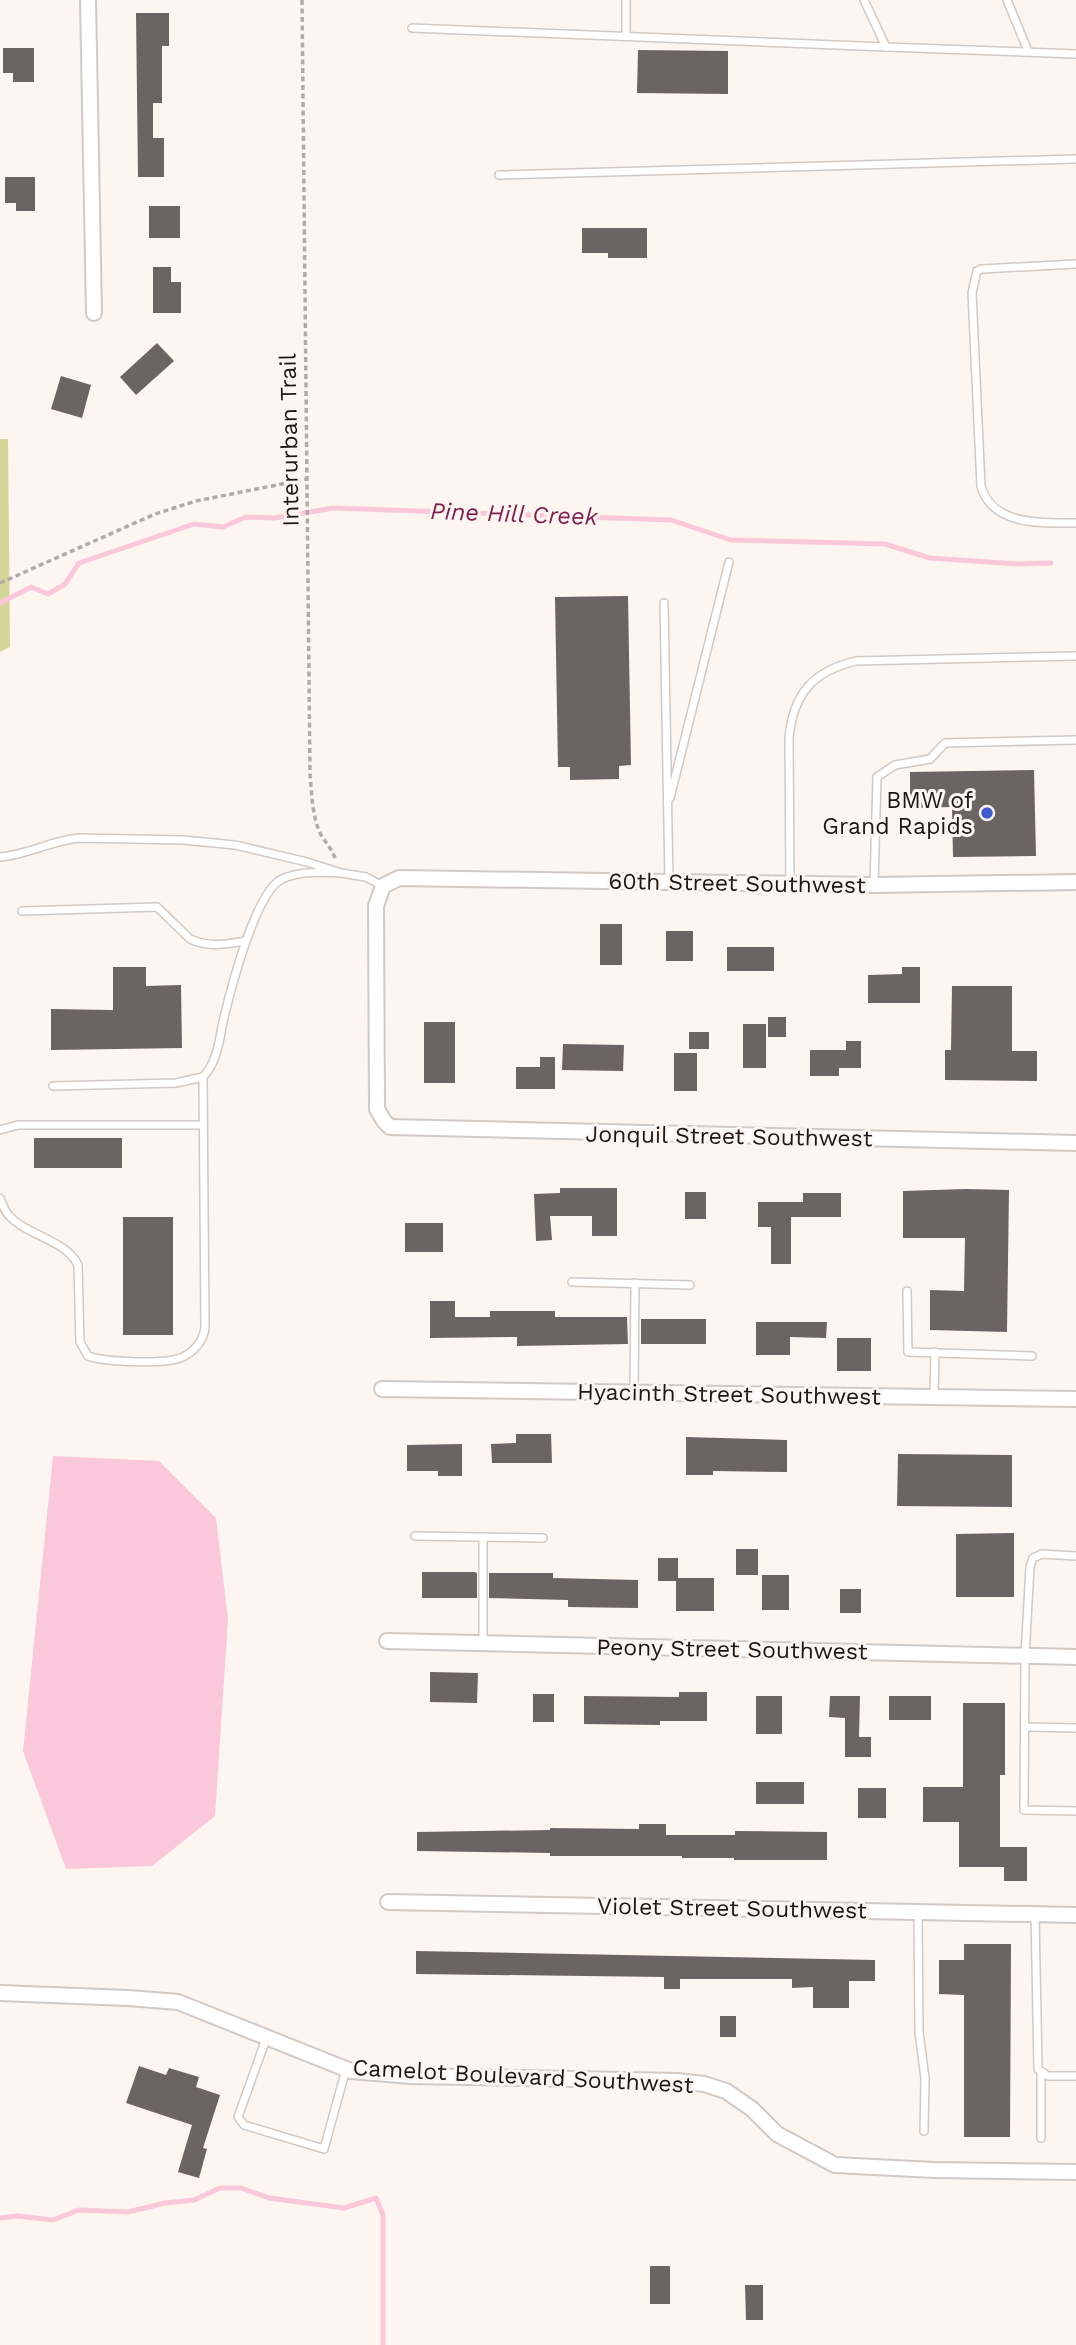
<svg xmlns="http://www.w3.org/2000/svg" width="1076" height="2345" font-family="'Work Sans',sans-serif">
<rect width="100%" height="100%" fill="#fdf5f0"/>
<path fill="#d6d598" d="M0,439h8l2,208 -10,5z"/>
<path fill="#fbc7db" d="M53,1456l106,5 57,57 12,101 -13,197 -63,50 -86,3 -43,-118z"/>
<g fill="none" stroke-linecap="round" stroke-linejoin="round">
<g stroke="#fbc7db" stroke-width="5">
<path d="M0,603l31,-16 17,7 17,-10 14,-21 115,-39 29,3 23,-10 29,1 58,-10 338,12 60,20 154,4 45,14 88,6 33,-1"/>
<path d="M0,2218l18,-2 35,4 26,-10 49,2 37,-9 29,-3 26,-12h21l28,10 75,10 32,-10 7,17v130"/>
</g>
</g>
<g fill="#6c6363">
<path d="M136,13h33v33h-7v57h-9v35h11v39h-26z"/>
<path d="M3,48h31v34h-21v-9h-10z"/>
<path d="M638,50l90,1v43l-91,-1z"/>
<path d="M5,177h30v34h-19v-8h-11z"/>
<rect x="149" y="206" width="31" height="32"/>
<path d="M582,228h65v30h-39v-5h-26z"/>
<path d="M153,267h18v15h10v31h-28z"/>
<path d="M157,343l17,18 -38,34 -16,-18z"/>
<path d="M61,376l30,9 -9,33 -31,-9z"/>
<path d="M628,596l3,169 -12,1v13l-49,1v-13h-12l-3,-170z"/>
<path d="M1034,770l2,86 -83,1 -1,-50 -42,1v-36z"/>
<rect x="600" y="924" width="22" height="41"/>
<rect x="666" y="931" width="27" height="30"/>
<rect x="727" y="947" width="47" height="24"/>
<path d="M113,967h33v19l35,-1 1,63 -131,2v-41l62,1z"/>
<path d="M902,967h18v36h-52v-28l34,-1z"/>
<path d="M952,986h60v65h25v30l-92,-1v-30h6z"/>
<rect x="768" y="1017" width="18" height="20"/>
<rect x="424" y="1022" width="31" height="61"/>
<rect x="743" y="1024" width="23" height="44"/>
<rect x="689" y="1032" width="20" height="17"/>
<path d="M846,1041h15v27h-22v8h-29v-26h36z"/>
<path d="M563,1044l61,1 -1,26 -61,-1z"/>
<rect x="674" y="1053" width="23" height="38"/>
<path d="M540,1057h15v32h-39v-22h24z"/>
<rect x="34" y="1138" width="88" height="30"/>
<path d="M560,1188h57v48h-25v-20h-42l2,24 -16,1 -2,-47 26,-1z"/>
<path d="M966,1189l43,1 -2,142 -77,-2v-40l34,1 1,-53h-62v-47z"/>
<rect x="685" y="1192" width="21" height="27"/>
<path d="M803,1193h38v24h-50v47h-20v-37h-13v-25h45z"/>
<rect x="123" y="1217" width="50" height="118"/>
<rect x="405" y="1223" width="38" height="29"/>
<path d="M430,1301h25v16h35v-6h65v6h72l1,27 -111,2v-9l-87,1z"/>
<rect x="641" y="1319" width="65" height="25"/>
<path d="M756,1322h71l-1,16 -36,-1v18h-34z"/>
<rect x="837" y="1338" width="34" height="33"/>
<path d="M516,1434h35l1,29h-60l-1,-19 25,-1z"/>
<path d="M686,1437l101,3v32l-74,-1v4h-27z"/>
<path d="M462,1444v32h-24v-5h-31v-26z"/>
<path d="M898,1454l114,1v52l-115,-1z"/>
<path d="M1014,1533v64h-58v-63z"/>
<rect x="736" y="1549" width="22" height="26"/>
<path d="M658,1558h20v20h36v33h-38v-30h-18z"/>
<path d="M422,1572h52l3,1v25h-55z"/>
<path d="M489,1573h64v5l85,2v28l-70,-1v-7l-79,-2z"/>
<rect x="762" y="1575" width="27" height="35"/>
<rect x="840" y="1589" width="21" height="24"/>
<path d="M430,1672l48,1 -1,30 -47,-1z"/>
<path d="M679,1692h28v29h-47v4l-76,-1v-28l95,1z"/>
<rect x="533" y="1694" width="21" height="28"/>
<rect x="756" y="1696" width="26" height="38"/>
<path d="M830,1696h30l-1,41h12v20h-26v-39l-16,-1z"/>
<rect x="889" y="1696" width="42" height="24"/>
<path d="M963,1703h42v72h-5v72h27v34h-23v-14h-45v-45h-36v-35h40z"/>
<rect x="756" y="1782" width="48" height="22"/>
<rect x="858" y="1788" width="28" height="30"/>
<path d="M639,1824h27v11h69v-4l92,1v28h-93v-2h-52v-2h-132v-3l-133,-2v-19l133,-2v-2l89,1z"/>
<path d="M964,1944h47l-1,193h-46v-142l-25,-1v-34h25z"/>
<path d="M416,1951l459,9v21h-26v27h-36v-21l-21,1v-9h-112v10h-16v-12l-248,-3z"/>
<rect x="720" y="2016" width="16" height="21"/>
<path d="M139,2066l27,9 3,-7 30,9 -3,10 24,8 -17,53 4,1 -8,29 -21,-6 14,-47 -66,-22z"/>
<rect x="650" y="2266" width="20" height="38"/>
<path d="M745,2285h18v35h-17z"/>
</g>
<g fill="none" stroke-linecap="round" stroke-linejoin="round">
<defs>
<g id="service">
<path d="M626,0v35"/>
<path d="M864,0l22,47 190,7"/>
<path d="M1007,0l21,51"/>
<path d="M412,28l474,19"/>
<path d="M499,175l577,-16"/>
<path d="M1076,264l-94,5 -5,2 -5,22 9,193c11,40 61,37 95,37"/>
<path d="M664,603l5,279"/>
<path d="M670,798l59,-236"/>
<path d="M0,857c28,-2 52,-17 80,-19l103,2 52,5 72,17 34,11 25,4 17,9"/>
<path d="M790,884l-1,-146c4,-44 24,-67 67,-77l220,-5"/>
<path d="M874,885l3,-108 18,-12 35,-6 15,-16 131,-3"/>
<path d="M22,911l135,-4 33,32c19,9 36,5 56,2"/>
<path d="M53,1086l123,-3 27,-6"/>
<path d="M0,1130l18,-5h185"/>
<path d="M0,1198c2,5 4,11 7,15 16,22 59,26 71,52l2,77 8,14c17,6 71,8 89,3 15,-4 26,-17 28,-31l-2,-251c14,-14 16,-36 20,-55 7,-30 32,-130 59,-143 17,-8 41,-7 59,-6"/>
<path d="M572,1282l118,3"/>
<path d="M907,1291l1,61 124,4"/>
<path d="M634,1392l1,-109"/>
<path d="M934,1397l1,-45"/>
<path d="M415,1536l128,2"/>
<path d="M483,1537v106"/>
<path d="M1076,1556l-34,-2 -9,4 -3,9 -5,89 -1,154 52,1"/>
<path d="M1025,1727l51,1"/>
<path d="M918,1913l1,119 6,46 -1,53"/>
<path d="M1035,1914l3,155 10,7h28"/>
<path d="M266,2039l-28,78 6,8 80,24 22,-80"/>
<path d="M1041,2073v65"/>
</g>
<g id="minor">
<path d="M88,0l6,313"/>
<path d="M1076,882l-202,3 -475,-7 -16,8 -7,20 1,203 7,12 6,6 686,16"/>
<path d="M382,1389l694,10"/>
<path d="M387,1641l689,16"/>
<path d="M388,1902l688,13"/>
<path d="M0,1993l128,5 50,4 173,69 60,5 266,5 27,3 22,7 26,18 25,25 58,31 99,5 142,2"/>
</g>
</defs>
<use href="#service" stroke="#d1c9c4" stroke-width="10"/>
<use href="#minor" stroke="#d1c9c4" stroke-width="18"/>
<g stroke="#b1aba7" stroke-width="3.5" stroke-dasharray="5 3.5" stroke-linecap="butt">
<path d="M302,0l8,775c2,20 2,42 11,60 5,8 11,14 14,23"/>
<path d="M0,583l155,-69 41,-13 111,-22"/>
</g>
<use href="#service" stroke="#fff" stroke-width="7"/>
<use href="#minor" stroke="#fff" stroke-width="14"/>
</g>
<circle fill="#3c5bcd" stroke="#fdf5f0" stroke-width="2.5" cx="987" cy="813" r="7"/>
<g text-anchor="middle" stroke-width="6" stroke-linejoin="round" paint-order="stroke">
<g font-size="23" fill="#1a1715" stroke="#fdf5f0">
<text transform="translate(289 440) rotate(-91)" y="8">Interurban Trail</text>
<text transform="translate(737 883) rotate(1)" y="8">60th Street Southwest</text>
<text transform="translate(729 1136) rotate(1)" y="8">Jonquil Street Southwest</text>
<text transform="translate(729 1394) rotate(1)" y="8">Hyacinth Street Southwest</text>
<text transform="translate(732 1649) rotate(1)" y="8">Peony Street Southwest</text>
<text transform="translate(732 1908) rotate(1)" y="8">Violet Street Southwest</text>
<text transform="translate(523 2076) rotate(3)" y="8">Camelot Boulevard Southwest</text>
</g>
<g font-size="23" fill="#1a1715" stroke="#fdf5f0" text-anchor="end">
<text x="973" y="808">BMW of<tspan x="973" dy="26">Grand Rapids</tspan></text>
</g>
<g font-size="24" font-style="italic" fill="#7e1f50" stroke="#fdf5f0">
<text transform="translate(514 514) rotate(2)" y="8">Pine Hill Creek</text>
</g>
</g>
</svg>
